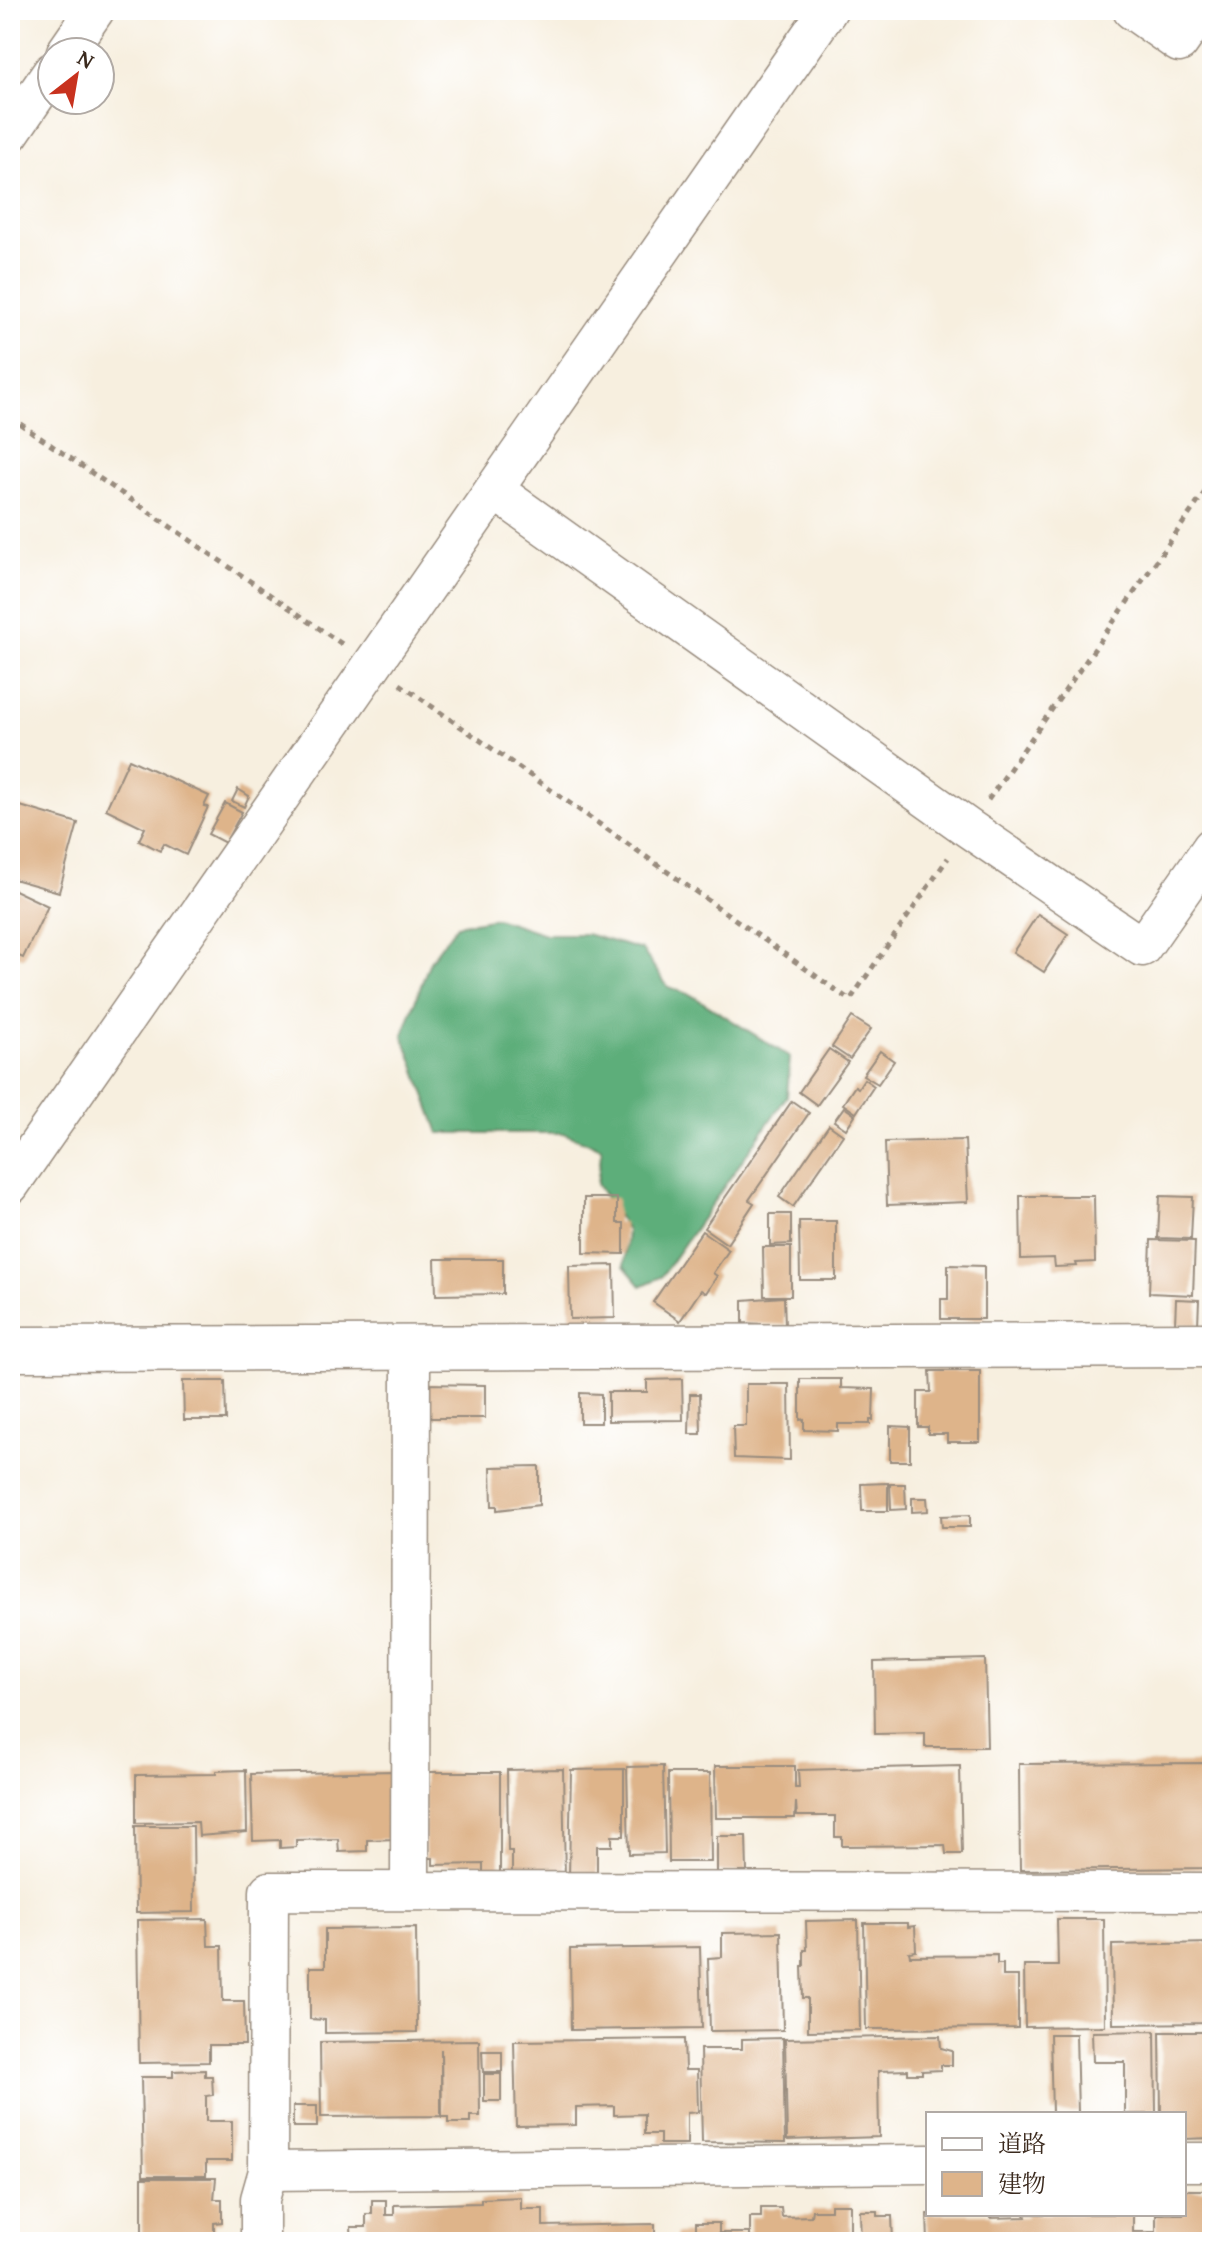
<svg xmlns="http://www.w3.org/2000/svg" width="1222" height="2252" font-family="'Gentium Book Plus','Noto Serif JP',serif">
<rect width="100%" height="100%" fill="#fff"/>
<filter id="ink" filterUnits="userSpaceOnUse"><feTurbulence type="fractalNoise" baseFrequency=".0125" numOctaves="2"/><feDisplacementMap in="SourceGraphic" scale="16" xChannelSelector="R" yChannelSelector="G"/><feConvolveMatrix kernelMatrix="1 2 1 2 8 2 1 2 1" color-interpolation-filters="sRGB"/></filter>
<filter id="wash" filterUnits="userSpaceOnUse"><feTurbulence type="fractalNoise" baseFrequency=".006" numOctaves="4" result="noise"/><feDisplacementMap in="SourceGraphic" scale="32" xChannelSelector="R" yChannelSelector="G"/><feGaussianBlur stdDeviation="1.8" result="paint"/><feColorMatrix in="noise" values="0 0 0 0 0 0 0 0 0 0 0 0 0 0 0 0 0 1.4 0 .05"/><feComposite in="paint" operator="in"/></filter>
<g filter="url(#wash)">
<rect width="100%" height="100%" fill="#f7efdf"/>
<path fill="#5dae7a" stroke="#4c6c4c" stroke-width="2" d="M496,918l49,16h41l56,16 26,37 23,8 99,62 -3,39 -126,181 -20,9 -17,-20 3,-35 -30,-47 5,-36 -39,-15h-124l-36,-98 27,-74 27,-36z"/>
<g id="blocks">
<g fill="#deb48a">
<path d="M129,759l80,37 -5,10 4,1 -22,48 -22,-11 -4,7 -21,-11 6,-12 -39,-19z"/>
<path d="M238,789l11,7 -5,11 -12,-6z"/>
<path d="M10,803l68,20 -19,69 -49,-14z"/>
<path d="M225,803l17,9 -17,31 -17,-9z"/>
<path d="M10,888l38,18 -25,52 -13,-6z"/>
<path d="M1038,914l30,20 -24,38 -31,-20z"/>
<path d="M852,1017l19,12 -21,30 -18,-12z"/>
<path d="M829,1049l19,13 -31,43 -18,-13z"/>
<path d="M880,1051l14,10 -16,23 -15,-9z"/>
<path d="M864,1079l10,7 -18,27 -13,-9 12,-18 3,2z"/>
<path d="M792,1101l17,12 -60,87 5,3 -27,41 -23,-16z"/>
<path d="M844,1107l11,8 -9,14 -12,-8z"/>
<path d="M829,1125l14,10 -50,72 -14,-10z"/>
<path d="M965,1140l3,62 -81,3 -2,-63z"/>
<path d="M1020,1196h74l1,66 -19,1 1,3 -22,1 -1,-9 -33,1z"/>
<path d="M1160,1196l33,1 -2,42 -33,-1z"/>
<path d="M584,1198h33v25h7v31l-40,-1z"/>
<path d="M770,1214h21v30l-21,1z"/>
<path d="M799,1221h37v59h-36z"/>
<path d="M702,1231l27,19 -16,23 4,3 -11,17 -5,-3 -21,31 -27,-19z"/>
<path d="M1151,1240l44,1 -2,54 -44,-2z"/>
<path d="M763,1247h28v49h-27z"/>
<path d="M435,1259h68v35l-67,1z"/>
<path d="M614,1265l1,53 -45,1 -1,-53z"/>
<path d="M948,1265l36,1v53h-43v-20h7z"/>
<path d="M784,1297l1,28 -42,-2v-23z"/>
<path d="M1176,1299l23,1 -1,25 -23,-1z"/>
<path d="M930,1371h50v71h-33v-8h-19v-7h-10v-35h13z"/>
<path d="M682,1379l1,41 -75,1v-29h39v-12z"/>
<path d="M800,1379h41v9l33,1 -1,31h-3v4h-32v7l-34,-1v-11l-4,1z"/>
<path d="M183,1381h42l1,39h-42z"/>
<path d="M423,1384l62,1v33h-62z"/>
<path d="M746,1384h43l1,76 -56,-2 -1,-32h13z"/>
<path d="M580,1393l21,1v29h-21z"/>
<path d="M690,1394h10l1,40h-12z"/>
<path d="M890,1426l20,1v34h-20z"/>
<path d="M539,1466v39l-42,5v-4h-5l-1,-39z"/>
<path d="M888,1483v28h-26l-1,-27z"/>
<path d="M890,1484h15l1,25 -15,1z"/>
<path d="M912,1498h15l1,13 -16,1z"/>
<path d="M970,1515v12h-28l-1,-11z"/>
<path d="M985,1659l2,88h-62v-14l-50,1 -1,-72z"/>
<path d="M1204,1763l8,2v103l-192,2 -1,-106z"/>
<path d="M663,1766l2,87 -36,1 -2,-87z"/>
<path d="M715,1766h80v22h4l-1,-18 162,-4 2,88h-16l-1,-9 -103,1v-9h-7v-21h-38l-1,-14 -1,16h-79z"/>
<path d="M563,1769l2,111 -53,-6v-23h-4l-1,-81z"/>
<path d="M624,1769v67h-12v10h-15v32h-28l2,-108z"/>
<path d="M246,1770l1,62 -48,4 -1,-14 -62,1v-48l80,-1v-3z"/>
<path d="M395,1771l1,68 -29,1v11l-28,1 -1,-13 -42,1v7l-16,1v-8l-27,1 -2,-67z"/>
<path d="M424,1772h76v107h-17v-15l-50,1v-7h-8z"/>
<path d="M668,1773h42l1,89h-42z"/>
<path d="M135,1826h58l1,86 -58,1z"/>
<path d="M717,1836h29l1,36h-30z"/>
<path d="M207,1919l1,27h14l1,55h21l1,44h-36v17l-70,1 -2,-143z"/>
<path d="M1057,1919h47l1,107 -80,1 -1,-61h34z"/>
<path d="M858,1920l2,110 -52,1v-33h-5l-1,-32h2v-16h3l-1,-29z"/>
<path d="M864,1923h44v4l7,-1 1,25 -7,1 1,4 87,-1v9h6v12h15v52l-152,1z"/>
<path d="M416,1928l1,104 -92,1v-13l-15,-1v-52h15v-38z"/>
<path d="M781,1932l2,98 -73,1 -2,-73 14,-1v-24z"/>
<path d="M1212,1943v80l-99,1 -1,-79z"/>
<path d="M700,1947l2,81 -131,2 -1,-81z"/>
<path d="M1155,2031l1,83h-31v-52h-32l-1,-30z"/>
<path d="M1160,2032h52v106l-28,1v-25h-23z"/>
<path d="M1050,2034h26l2,79h-26z"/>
<path d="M940,2036l1,12 11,3v14h-11v5l-19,1v3h-14v-4l-30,1 1,66 -92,3 -2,-101z"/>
<path d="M783,2038l2,105 -83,-1 -2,-93h42v-10z"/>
<path d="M684,2039l1,31h12l1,42 -11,1v31h-27v-10h-16v-20l-30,1v-9l-38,1v18l-60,1 -2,-85z"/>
<path d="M479,2040l1,76h-10v7h-22v-6h-6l-1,-68v67l-120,1 -1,-75z"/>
<path d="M482,2051h20v21h-19z"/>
<path d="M205,2070v6h7l1,19 -7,1v25h26v40h-26v15h-63l-2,-99h32v-6z"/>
<rect x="484" y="2074" width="17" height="27"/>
<rect x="293" y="2106" width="24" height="21"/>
<path d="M142,2178h74l-2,21h8v23l-8,1v19h-72z"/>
<path d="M1184,2190h28v52h-284l-1,-28h64v4l35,-1 -1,-3h108v18h23v-18h28z"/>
<path d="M521,2197v12h22v17l112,-2v18h-303l-1,-15h15v-13h6v-14h14v15h8v-10l87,-2v-4z"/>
<path d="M831,2204h19v38h-100v-25h11v-9h20l1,9 29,-1 1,-6h19z"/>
<path d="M860,2211h17v5h15l1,26h-32z"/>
<path d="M696,2223h23v10h30v9h-73l-1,-8 21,-1z"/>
</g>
</g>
</g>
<g filter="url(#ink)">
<use href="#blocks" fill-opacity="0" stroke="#998c7e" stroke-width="2"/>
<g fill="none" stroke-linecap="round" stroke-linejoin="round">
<defs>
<g id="minor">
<path d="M1132,10l47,33 23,-33"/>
<path d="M66,52l29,-42"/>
<path d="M10,133l42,-61"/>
<path d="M494,490l474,338 174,119 70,-100"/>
<path d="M10,1185l818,-1175"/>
<path d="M410,1891l1,-543"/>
<path d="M1184,2162h28"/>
<path d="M928,2164l-660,7 1,-280 943,1"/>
<path d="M260,2242v-43l8,-28"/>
</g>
<path id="tertiary" d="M10,1349l1202,-4"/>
</defs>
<use href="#minor" stroke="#998c7e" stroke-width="41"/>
<use href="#tertiary" stroke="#998c7e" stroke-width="47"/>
<g stroke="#998c7e" stroke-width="5" stroke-dasharray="6 6" stroke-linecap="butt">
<path d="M10,417l332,227"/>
<path d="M400,684l450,316 98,-142"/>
<path d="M988,800l224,-318"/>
</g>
<use href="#minor" stroke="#fff" stroke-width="38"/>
<use href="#tertiary" stroke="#fff" stroke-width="44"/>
</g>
</g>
<rect width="1222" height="2252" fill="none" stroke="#fff" stroke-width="40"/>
<rect x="926" y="2112" width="260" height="104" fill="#ffffff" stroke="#b1aaa5" stroke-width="2"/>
<rect x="942" y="2138" width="40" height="12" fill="#ffffff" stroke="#b1aaa5" stroke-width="2"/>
<text x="998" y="2152" font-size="24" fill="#3b2a1e">道路</text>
<rect x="942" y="2172" width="40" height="24" fill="#deb48a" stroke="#b1aaa5" stroke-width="2"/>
<text x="998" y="2192" font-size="24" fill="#3b2a1e">建物</text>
<g transform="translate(76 76) rotate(31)"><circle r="38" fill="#ffffff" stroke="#b1aaa5" stroke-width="2"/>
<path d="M0-6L14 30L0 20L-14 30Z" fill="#c8321e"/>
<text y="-12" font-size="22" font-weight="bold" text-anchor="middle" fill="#3b2a1e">N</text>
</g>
</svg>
